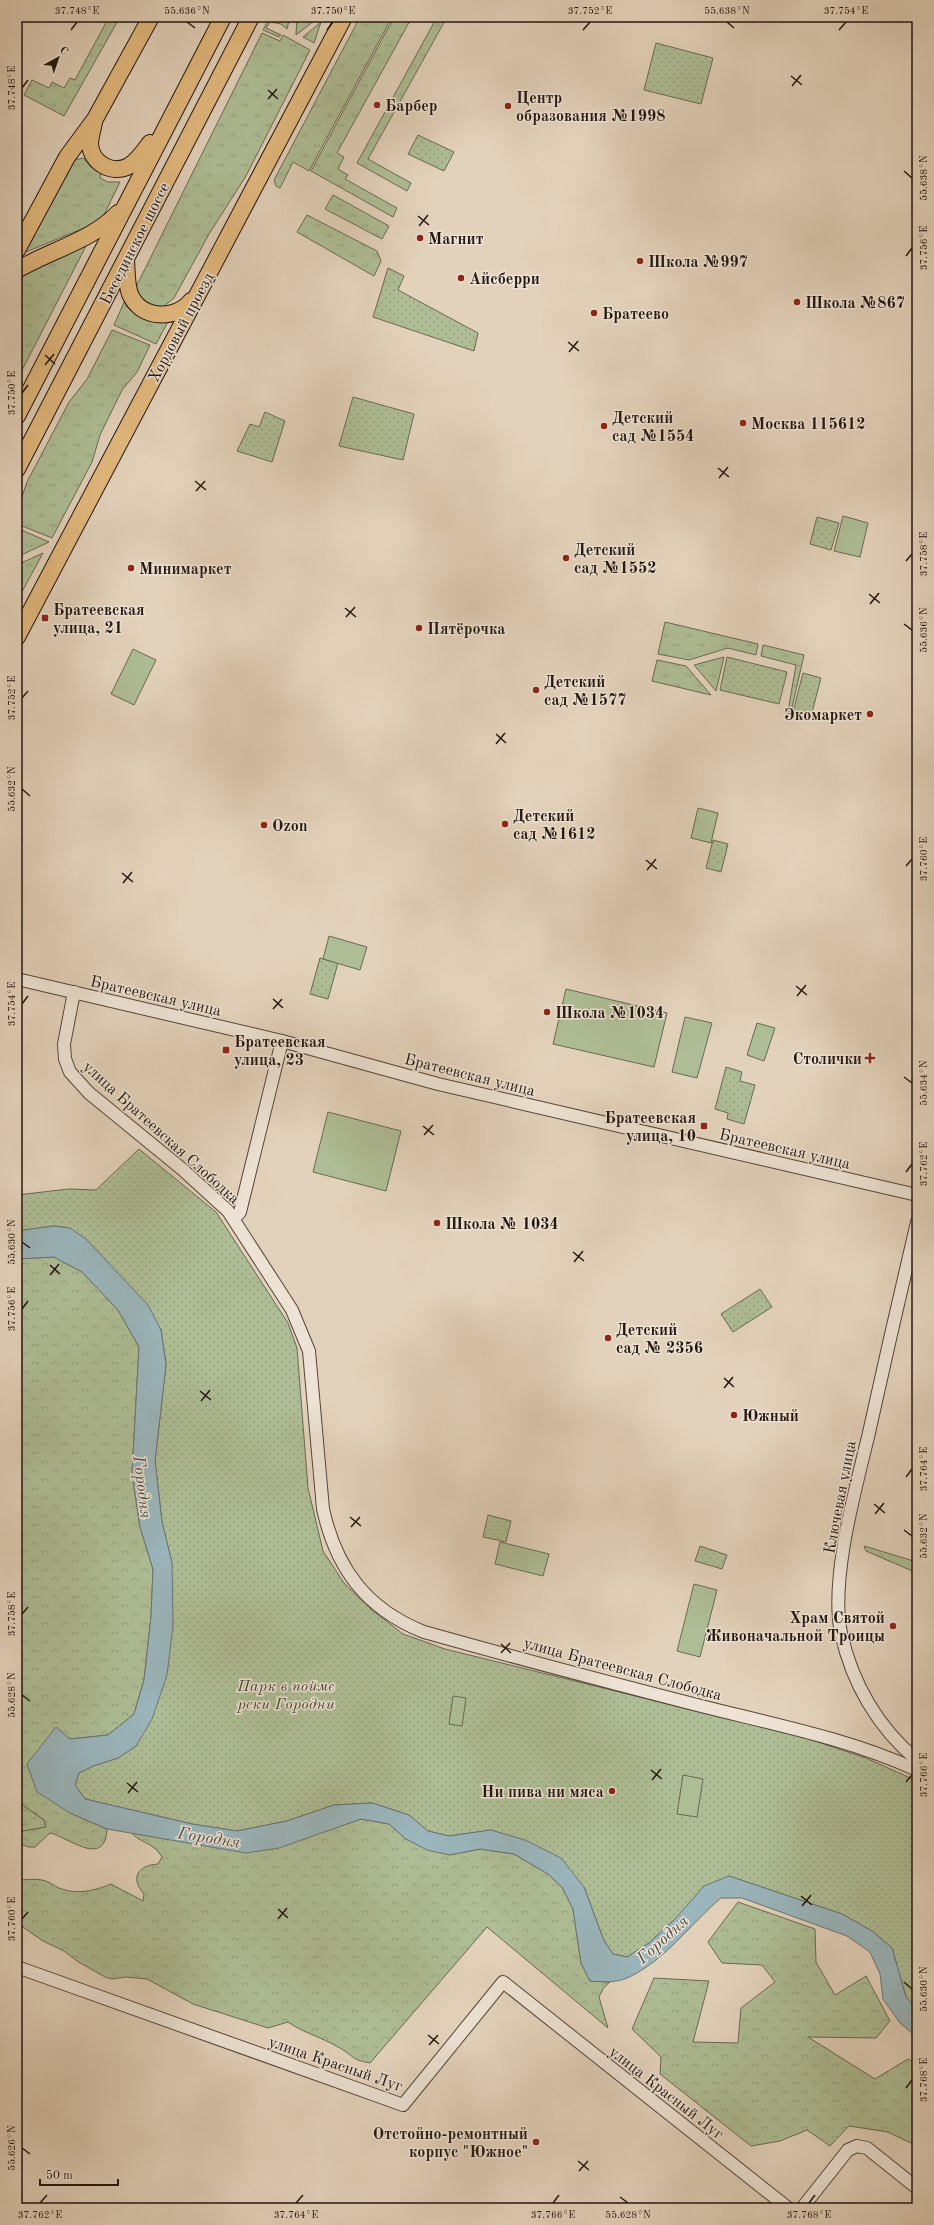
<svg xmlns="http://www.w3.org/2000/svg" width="934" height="2225" font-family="'Old Standard TT',serif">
<defs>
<pattern id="grass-tufts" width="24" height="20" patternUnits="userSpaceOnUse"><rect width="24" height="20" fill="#aebd95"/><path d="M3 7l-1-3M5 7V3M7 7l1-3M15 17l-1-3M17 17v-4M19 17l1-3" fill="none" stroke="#95a27f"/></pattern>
<pattern id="forest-crowns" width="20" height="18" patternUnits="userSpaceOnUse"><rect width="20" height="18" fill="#aebd95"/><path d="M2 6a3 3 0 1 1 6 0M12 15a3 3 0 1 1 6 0" fill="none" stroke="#95a27f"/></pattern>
<pattern id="wetland-marsh" width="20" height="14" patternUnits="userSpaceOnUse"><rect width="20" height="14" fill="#aebd95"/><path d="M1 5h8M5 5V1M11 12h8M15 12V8" fill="none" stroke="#95a27f"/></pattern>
<pattern id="park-dots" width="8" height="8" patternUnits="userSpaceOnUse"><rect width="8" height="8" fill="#aebd95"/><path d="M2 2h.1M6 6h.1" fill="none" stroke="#95a27f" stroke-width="1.8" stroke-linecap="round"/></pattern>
</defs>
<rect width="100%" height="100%" fill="#e3d2bb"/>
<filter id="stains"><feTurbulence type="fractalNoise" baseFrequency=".005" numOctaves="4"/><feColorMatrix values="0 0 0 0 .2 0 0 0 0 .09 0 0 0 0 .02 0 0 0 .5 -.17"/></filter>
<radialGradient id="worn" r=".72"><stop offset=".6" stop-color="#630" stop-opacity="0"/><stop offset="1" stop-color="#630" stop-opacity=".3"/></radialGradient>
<g fill="url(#grass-tufts)" stroke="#686952">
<path d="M109,17h11l-56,99 -40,-21 8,-15 17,8 3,-6 12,6 6,-10 5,2z"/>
<path d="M278,17h12l-3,12 -6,-5 -11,-2 -4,6 15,7 -2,2 -16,-7 6,-12z"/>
<path d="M297,17h22l-23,18z"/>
<path d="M360,17h32l-83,154 -16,-9 -13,26 -4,-2 -2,-6z"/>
<path d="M394,17h18l-75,136 7,4 -6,12 10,6 -3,4 52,29 -4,9 -82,-46z"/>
<path d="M437,17h10l-79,142 43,24 -4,8 -50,-28z"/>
<path d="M321,22l-7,21 -11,-6z"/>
<path d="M262,33l18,8 3,-6 27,15 -64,126 -37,58 -35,64 -11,9h-14l-12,-14 -1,-6z"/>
<path d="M83,158l8,9 10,6 -1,5 8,4h12l-19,39 -75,31 -2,-2 44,-81 7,-9z"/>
<path d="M333,195l56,31 -7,13 -57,-30z"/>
<path d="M307,215l70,36 4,10 -7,15 -77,-44z"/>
<path d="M86,246l-69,134v-106z"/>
<path d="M125,300l2,7 18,11h25l-14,26 -42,-19z"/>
<path d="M112,330l38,15 -13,27 -15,18 -22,45 -8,27 -40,76 -35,-14v-13l10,-29 42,-80 18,-23z"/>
<path d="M17,528l32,14 -32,15z"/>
<path d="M43,553l-26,48v-36z"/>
<path d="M665,622l93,22 -2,11 -28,-7 -39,12 -31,-6z"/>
<path d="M763,645l41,10 -13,57 -3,-1 8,-46 -35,-9z"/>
<path d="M724,657l-8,34 -22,-26z"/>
<path d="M657,660l29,6 25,29 -59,-14z"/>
<path d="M864,1546l53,16v11l-51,-22z"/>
</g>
<g fill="url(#forest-crowns)" stroke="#686952">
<path d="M54,1257l28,15 36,38 21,37 -7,127 8,53 13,42 -2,48 -7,63 -10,34 -26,21 -38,4v74l37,16c-2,40 -39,8 -57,4l-15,14h-7l-11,-5v-10l28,-5 -1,-7 -27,-19v-542z"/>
<path d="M361,1819l28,5 17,15 44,16 30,-6 34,5 34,20 14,13 11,22 8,54 9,18 20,1 -6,5 -5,10 9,31 -121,-101 -117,136c-19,-3 -17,-8 -32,-16 -17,-10 -34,-14 -50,-25l-20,6 -75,-24 -46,-25 -21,-2 -14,2 -7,-2 -28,-16 -13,-10 -21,-10 -26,-18v-44c9,2 18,-1 25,1 6,1 11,5 17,8 18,7 35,3 52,-4l32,17 1,-7c-15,-17 -5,-29 14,-30l4,-7c-10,-16 -23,-14 -30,-24l54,9 137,-10z"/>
<path d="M738,1902l77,27 1,33 19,33 31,-19 24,45 -14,17 -68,-1 67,42 33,-20 9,5v82l-29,-14 -39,-6 -19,20 -23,-16 -27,11 -29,5 -91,-72 1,-17 -29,-28 22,-51 55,3 -16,61 45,1 3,-35 34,-26 -13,-17 -40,-2 -14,-21z"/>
</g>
<path fill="url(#wetland-marsh)" stroke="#686952" d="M17,1801l27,19 2,7 -29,5z"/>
<g fill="url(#park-dots)" stroke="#686952">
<path d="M656,43l57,15 -12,46 -57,-14z"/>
<path d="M418,135l36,17 -10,19 -36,-17z"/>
<path d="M388,268l16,8 -6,14 80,43 -4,18 -101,-34z"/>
<path d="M353,397l61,17 -11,46 -64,-14z"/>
<path d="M265,412l20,9 -13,41 -35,-11 13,-27 9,3z"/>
<path d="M817,517l22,6 -8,27 -21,-6z"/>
<path d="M727,657l60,15 -8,32 -59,-14z"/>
<path d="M803,673l18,5 -10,38 -18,-4z"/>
<path d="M713,840l15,4 -7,28 -15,-4z"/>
<path d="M320,958l18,5 -10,36 -18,-5z"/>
<path d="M726,1067l16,5 -2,9 15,4 -11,39 -17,-5 1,-6 -13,-4z"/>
<path d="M139,1149l77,63 72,111 9,25 11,140 15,63 21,32 28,27 31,24 42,15 361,89 60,20 51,23v229l-11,-13 -14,-49 -20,-17 -30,-17 -113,-38 -54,43 -26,24 -22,14 -14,-3 -9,-13 -20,-54 -93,-57 -42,6 -21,-5 -19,-16 -37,-12 -38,2 -47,16 -50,10 -45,-7 -107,-25 -10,-14 4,-12 14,-7 25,-8 18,-12 36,-183 -10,-41 -7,-61 11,-97 -5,-34 -91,-102 -16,-2 -37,5v-36l52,-6 27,1z"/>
<path d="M760,1289l12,18 -39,25 -12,-18z"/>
<path d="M488,1515l23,6 -5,21 -23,-5z"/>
<path d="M700,1546l27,9 -5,14 -27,-8z"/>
</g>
<g fill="#aebd95" stroke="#686952">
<path d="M843,516l25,7 -8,34 -26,-6z"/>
<path d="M133,649l23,11 -22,45 -23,-11z"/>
<path d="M698,808l20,5 -7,30 -20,-5z"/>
<path d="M329,936l38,11 -7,23 -37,-11z"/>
<path d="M566,989l101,24 -13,54 -101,-23z"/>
<path d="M685,1017l27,6 -15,55 -25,-6z"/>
<path d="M757,1023l18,5 -11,33 -17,-6z"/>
<path d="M328,1112l73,19 -15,60 -73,-19z"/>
<path d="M500,1542l49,12 -6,22 -48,-12z"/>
<path d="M694,1584l23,6 -17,67 -23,-6z"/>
<path d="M453,1696l13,2 -4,28 -13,-2z"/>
<path d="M683,1775l20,4 -6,38 -20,-3z"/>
</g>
<path fill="#9ab5bb" stroke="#6a7576" d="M54,1226l16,2 16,11 62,66 13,25 5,35 -11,96 7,61 10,41 1,63 -6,49 -15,44 -16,27 -18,12 -25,8 -14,7 -4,12 10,14 107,25 45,7 50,-10 47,-16 38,-2 37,12 19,16 21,5 42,-6 34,10 36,18 23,29 20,54 9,13 14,3 22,-14 26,-24 29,-33 25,-10 113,38 30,17 20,17 14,49 11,13v24l-5,-1 -12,-10 -17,-24 -3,-25 -10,-22 -23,-16 -105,-38h-21c-31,26 -56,63 -94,80 -12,5 -24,4 -37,3l-9,-18 -8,-54 -11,-22 -14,-13 -34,-20 -34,-5 -30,6 -23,-5 -21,-11 -17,-15 -28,-5 -82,29 -33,5 -139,-24 -37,-16 -33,-21 -10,-28 29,-37 14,12 38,-4 26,-21 10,-34 7,-63 2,-48 -13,-42 -8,-53 7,-127 -21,-37 -36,-38 -28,-15 -37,2v-28z"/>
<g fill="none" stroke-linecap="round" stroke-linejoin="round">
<defs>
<g id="minor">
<path d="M17,979l265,62 156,43 479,111"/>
<path d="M74,992l-10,52 1,15 5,13 19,21 93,76 46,42 64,99 17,41 14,158c13,59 43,100 101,123 93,26 187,51 281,75 72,18 144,32 212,63"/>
<path d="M234,1219l6,-7 42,-171"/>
<path d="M917,1222c-17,72 -33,143 -49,215 -13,54 -38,143 -27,196 11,50 37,95 76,127"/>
<path d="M17,1967l386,138 100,-123 285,226"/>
<path d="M802,2208l46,-58 9,-4 10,2 50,40"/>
</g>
<g id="major">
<path d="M94,122c-1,7 -4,15 -4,22 1,19 22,31 39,22 9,-6 15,-15 21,-23"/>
<path d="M17,250l50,-93 28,-38 56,-102"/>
<path d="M126,260c1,11 0,23 4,34 11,26 46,26 61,7"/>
<path d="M17,270c32,-19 76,-30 101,-57"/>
<path d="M17,416l206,-399"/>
<path d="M17,469l234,-452"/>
<path d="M17,637l327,-620"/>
</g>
</defs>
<use href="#minor" stroke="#53443a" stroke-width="14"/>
<use href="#major" stroke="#23150f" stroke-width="18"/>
<use href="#minor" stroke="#ede2d3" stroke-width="12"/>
<use href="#major" stroke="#e2b97e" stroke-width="16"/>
</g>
<path fill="none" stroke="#23150f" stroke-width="1.5" d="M187,22l8,6M727,22l7,6M71,30l6,-8M327,30l6,-8M583,30l7,-8M839,30l7,-8M791,76l11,9M792,86l9,-11M22,88l6,-8M268,90l10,9M268,99l9,-10M904,171l8,7M418,216l11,9M419,226l9,-11M906,256l6,-8M568,342l11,9M569,352l9,-11M45,355l10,9M45,365l9,-11M22,393l6,-8M718,468l11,9M719,478l9,-11M195,481l11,9M196,491l9,-10M906,561l6,-7M869,594l11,9M870,604l9,-11M345,608l11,9M346,617l9,-10M904,624l8,6M22,698l6,-7M496,734l10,9M496,744l9,-11M22,789l8,7M646,860l11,9M906,866l6,-7M647,870l9,-11M122,873l11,9M123,883l9,-11M796,986l11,9M797,996l9,-11M273,999l10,9M22,1004l6,-8M273,1009l9,-10M904,1077l8,6M423,1126l11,9M424,1135l9,-10M906,1172l6,-8M22,1242l8,6M573,1252l11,9M574,1262l9,-11M50,1265l10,9M50,1275l9,-11M22,1309l6,-8M724,1378l10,9M724,1388l9,-11M200,1391l11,9M201,1401l9,-11M906,1477l6,-8M874,1504l11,9M875,1514l9,-11M350,1517l11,9M351,1527l9,-10M904,1530l8,6M22,1614l6,-7M501,1644l10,9M501,1653l9,-10M22,1695l8,6M651,1770l11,9M652,1780l9,-11M906,1782l6,-7M127,1783l11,9M128,1793l9,-11M801,1896l11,9M802,1906l9,-11M278,1909l10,9M22,1919l6,-7M278,1919l9,-11M904,1982l8,7M428,2035l11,9M429,2045l9,-10M906,2088l6,-8M22,2148l8,6M578,2161l11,9M579,2171l9,-10M620,2197l8,6M40,2203l7,-8M296,2203l7,-8M553,2203l6,-8M809,2203l6,-8"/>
<g fill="#8f2418" stroke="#ede2d3" stroke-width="1.5">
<circle cx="377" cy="105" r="4"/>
<circle cx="508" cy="106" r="4"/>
<circle cx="420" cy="238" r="4"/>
<circle cx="640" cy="261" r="4"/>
<circle cx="461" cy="278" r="4"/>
<circle cx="797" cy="302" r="4"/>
<circle cx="594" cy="313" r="4"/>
<circle cx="743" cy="423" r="4"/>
<circle cx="604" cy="426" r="4"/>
<circle cx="566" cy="558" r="4"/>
<circle cx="131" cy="568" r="4"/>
<rect x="41" y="614" width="8" height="8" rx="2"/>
<circle cx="419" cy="628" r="4"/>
<circle cx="536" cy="690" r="4"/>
<circle cx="870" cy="714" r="4"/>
<circle cx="505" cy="824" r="4"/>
<circle cx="264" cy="825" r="4"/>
<circle cx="547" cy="1012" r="4"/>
<rect x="222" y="1046" width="8" height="8" rx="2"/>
<path d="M868 1052h4v4h4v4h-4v4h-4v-4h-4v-4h4z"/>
<rect x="700" y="1122" width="8" height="8" rx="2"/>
<circle cx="437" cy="1223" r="4"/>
<circle cx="608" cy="1338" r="4"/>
<circle cx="734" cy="1415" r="4"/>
<circle cx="893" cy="1626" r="4"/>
<circle cx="612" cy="1791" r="4"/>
<circle cx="536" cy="2142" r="4"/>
</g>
<g text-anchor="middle" stroke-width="3" stroke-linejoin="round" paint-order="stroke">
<g font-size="16" font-weight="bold" fill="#23150f" stroke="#ede2d3" text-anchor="start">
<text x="516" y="103">Центр<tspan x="516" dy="18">образования №1998</tspan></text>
<text x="385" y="111">Барбер</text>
<text x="428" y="244">Магнит</text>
<text x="648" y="267">Школа №997</text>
<text x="469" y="284">Айсберри</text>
<text x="805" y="308">Школа №867</text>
<text x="602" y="319">Братеево</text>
<text x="612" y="423">Детский<tspan x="612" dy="18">сад №1554</tspan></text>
<text x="751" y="429">Москва 115612</text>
<text x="574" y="555">Детский<tspan x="574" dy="18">сад №1552</tspan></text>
<text x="139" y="574">Минимаркет</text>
<text x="53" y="615">Братеевская<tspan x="53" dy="18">улица, 21</tspan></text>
<text x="427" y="634">Пятёрочка</text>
<text x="544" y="687">Детский<tspan x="544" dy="18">сад №1577</tspan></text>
<text x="862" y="720" text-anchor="end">Экомаркет</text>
<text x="513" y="821">Детский<tspan x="513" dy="18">сад №1612</tspan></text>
<text x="272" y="831">Ozon</text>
<text x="555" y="1018">Школа №1034</text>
<text x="234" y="1047">Братеевская<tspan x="234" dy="18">улица, 23</tspan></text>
<text x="862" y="1064" text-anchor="end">Столички</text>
<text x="696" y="1123" text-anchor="end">Братеевская<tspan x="696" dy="18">улица, 10</tspan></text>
<text x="445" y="1229">Школа № 1034</text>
<text x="616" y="1335">Детский<tspan x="616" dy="18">сад № 2356</tspan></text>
<text x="742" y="1421">Южный</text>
<text x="885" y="1623" text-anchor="end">Храм Святой<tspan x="885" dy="18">Живоначальной Троицы</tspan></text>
<text x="604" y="1797" text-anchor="end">Ни пива ни мяса</text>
<text x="528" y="2139" text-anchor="end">Отстойно-ремонтный<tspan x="528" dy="18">корпус "Южное"</tspan></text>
</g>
<g font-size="16" fill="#23150f" stroke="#ede2d3">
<text transform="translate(134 243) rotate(-63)" y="6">Бесединское шоссе</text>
<text transform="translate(180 327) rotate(-62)" y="6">Хордовый проезд</text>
<text transform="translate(156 995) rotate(13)" y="6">Братеевская улица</text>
<text transform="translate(470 1074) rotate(14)" y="6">Братеевская улица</text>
<text transform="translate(162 1132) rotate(42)" y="6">улица Братеевская Слободка</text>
<text transform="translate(785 1148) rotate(13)" y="6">Братеевская улица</text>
<text transform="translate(839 1497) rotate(-79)" y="6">Ключевая улица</text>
<text transform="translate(623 1668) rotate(15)" y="6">улица Братеевская Слободка</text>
<text transform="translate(336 2063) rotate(19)" y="6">улица Красный Луг</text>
<text transform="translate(667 2092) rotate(38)" y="6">улица Красный Луг</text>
</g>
<g font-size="16" font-style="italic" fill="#4d4737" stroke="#ede2d3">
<text x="286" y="1691">Парк в пойме<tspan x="286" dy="18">реки Городни</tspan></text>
</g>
<g font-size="17" font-style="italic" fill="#4d4d4b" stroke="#ede2d3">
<text transform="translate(143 1487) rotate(83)" y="6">Городня</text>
<text transform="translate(209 1837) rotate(9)" y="6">Городня</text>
<text transform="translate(662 1939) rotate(-42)" y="6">Городня</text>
</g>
</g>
<rect width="934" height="2225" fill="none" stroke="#e3d2bb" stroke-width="44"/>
<g transform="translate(58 58) rotate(40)" stroke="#ede2d3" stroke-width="3" paint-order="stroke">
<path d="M0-3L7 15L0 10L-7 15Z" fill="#23150f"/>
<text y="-6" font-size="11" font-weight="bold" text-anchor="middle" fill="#23150f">С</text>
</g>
<path d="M40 2179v6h78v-6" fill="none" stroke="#23150f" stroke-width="2"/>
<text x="46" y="2179" font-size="12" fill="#23150f" stroke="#ede2d3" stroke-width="3" paint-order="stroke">50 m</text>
<rect x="22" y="22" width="890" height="2181" fill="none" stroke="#23150f" stroke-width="1.5"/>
<g font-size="10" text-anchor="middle" fill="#23150f">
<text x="77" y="14">37.748°E</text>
<text x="187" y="14">55.636°N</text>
<text x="333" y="14">37.750°E</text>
<text x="590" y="14">37.752°E</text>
<text x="727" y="14">55.638°N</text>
<text x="846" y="14">37.754°E</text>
<text transform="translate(11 88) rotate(-90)" y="4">37.748°E</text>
<text transform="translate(923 178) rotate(-90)" y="4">55.638°N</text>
<text transform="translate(923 248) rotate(-90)" y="4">37.756°E</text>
<text transform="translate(11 393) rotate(-90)" y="4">37.750°E</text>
<text transform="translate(923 554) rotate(-90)" y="4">37.758°E</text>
<text transform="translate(923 630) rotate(-90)" y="4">55.636°N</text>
<text transform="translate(11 698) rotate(-90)" y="4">37.752°E</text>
<text transform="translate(11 789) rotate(-90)" y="4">55.632°N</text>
<text transform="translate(923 859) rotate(-90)" y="4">37.760°E</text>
<text transform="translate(11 1004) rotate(-90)" y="4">37.754°E</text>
<text transform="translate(923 1083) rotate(-90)" y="4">55.634°N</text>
<text transform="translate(923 1164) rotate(-90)" y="4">37.762°E</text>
<text transform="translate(11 1242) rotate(-90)" y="4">55.630°N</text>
<text transform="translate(11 1309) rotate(-90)" y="4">37.756°E</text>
<text transform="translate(923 1469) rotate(-90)" y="4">37.764°E</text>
<text transform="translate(923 1536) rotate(-90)" y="4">55.632°N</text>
<text transform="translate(11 1614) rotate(-90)" y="4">37.758°E</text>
<text transform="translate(11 1695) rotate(-90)" y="4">55.628°N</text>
<text transform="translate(923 1775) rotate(-90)" y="4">37.766°E</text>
<text transform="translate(11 1919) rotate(-90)" y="4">37.760°E</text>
<text transform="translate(923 1989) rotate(-90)" y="4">55.630°N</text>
<text transform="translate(923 2080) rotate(-90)" y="4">37.768°E</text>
<text transform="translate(11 2148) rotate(-90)" y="4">55.626°N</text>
<text x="40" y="2218">37.762°E</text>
<text x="296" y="2218">37.764°E</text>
<text x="553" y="2218">37.766°E</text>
<text x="628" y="2218">55.628°N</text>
<text x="809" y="2218">37.768°E</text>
</g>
<rect width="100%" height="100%" filter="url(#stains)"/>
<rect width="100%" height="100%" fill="url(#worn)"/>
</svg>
